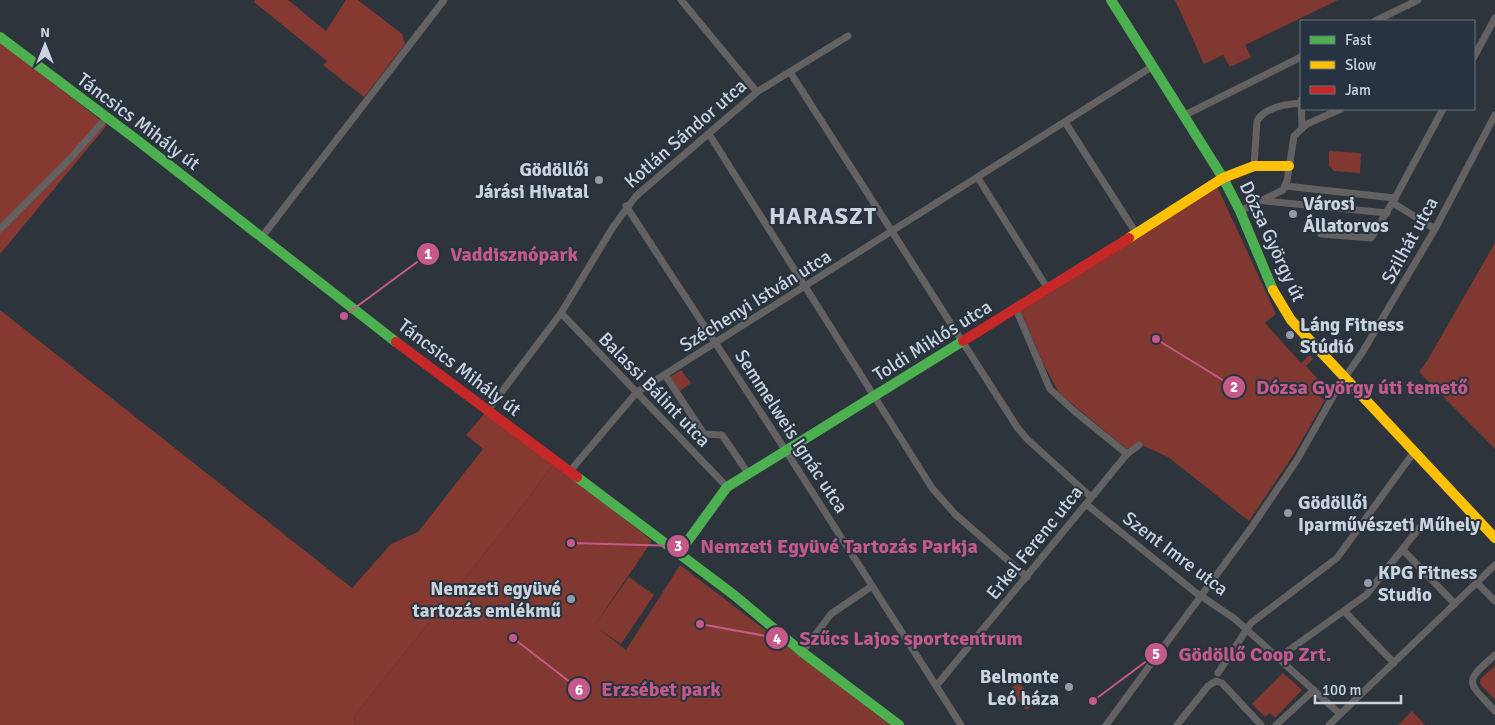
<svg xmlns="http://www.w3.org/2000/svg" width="1495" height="725" font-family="Signika,sans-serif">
<rect width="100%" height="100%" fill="#2e343b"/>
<g fill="#803830">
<path d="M1175,0h163l-93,45 6,12 -21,10 -7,-12 -19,9z"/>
<path d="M1329,151l32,2 -1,20 -26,-2 -5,-5z"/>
<path d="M1217,186l59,128 -11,9 36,40 9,-8 3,4 -7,7 16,18 -6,10 9,6 -31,54 -45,67 -81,-64 -31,-14 -10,6 -68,-56 -16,-30 -22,-52z"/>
<path d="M1495,243v206l-76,-77 8,-11z"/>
<path d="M681,370l10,13 -11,8 -10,-14z"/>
<path d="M554,463l98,78 -58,85 35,-49 25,18 -33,49 -22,-15 27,21 54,-85 210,160h-535l-1,-9 167,-208z"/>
<path d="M1495,666v34l-15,-16v-5z"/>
<path d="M1283,673l19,17 -27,28 -5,-5 -5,4 -13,-13z"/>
<path d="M1018,682l18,19 -9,9 -18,-19z"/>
<path d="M1412,711l13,14h-27z"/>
</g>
<g fill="#863931">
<path d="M255,0h33l38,31 20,-31h12l44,34 3,10 -41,53 -41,-32 4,-4 -73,-59z"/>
<path d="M0,42l107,83 -107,129z"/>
<path d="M0,310l352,278 39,-44 27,-12 65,-83 -17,-14 19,-22 69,50 -33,45 -167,208 1,9h-355z"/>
</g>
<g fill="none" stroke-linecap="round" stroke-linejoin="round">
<g stroke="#636161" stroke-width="7">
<path d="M681,0l76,92"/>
<path d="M1375,21l43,-21"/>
<path d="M1474,57l21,-39"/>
<path d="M790,72l227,355 10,12 64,58"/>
<path d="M1301,100l1,27"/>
<path d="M1185,115l116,-58"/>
<path d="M1065,122l71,111"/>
<path d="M709,134l223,354 23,26 72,63"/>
<path d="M1254,166l3,-45c8,-14 29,-17 44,-18"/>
<path d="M978,178l70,111"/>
<path d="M1285,186l110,12"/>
<path d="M1265,201l122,12"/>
<path d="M1393,203l42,26"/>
<path d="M626,206l160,245 175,274"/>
<path d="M1240,211l43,-21 4,-9 7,-45 13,-12 34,-15"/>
<path d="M0,229l69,-69 37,-42"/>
<path d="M1321,234l50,4 24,-40 48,-89"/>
<path d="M261,238l183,-238"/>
<path d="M1016,309l34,80 23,21 54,44"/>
<path d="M561,313l166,174"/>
<path d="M665,375l39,59 18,1 26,38"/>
<path d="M488,410l73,-97 52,-86 23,-31 121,-104 91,-56"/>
<path d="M570,471l67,-79 516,-326"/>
<path d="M1086,504l109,88 40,27 105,95"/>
<path d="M1403,550l52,54"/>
<path d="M1477,583l18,18"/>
<path d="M1345,612l49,51"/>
<path d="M802,652l29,-38 41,-28"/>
<path d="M1495,655c-32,28 -28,26 0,56"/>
<path d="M1278,658l88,-63 54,-68"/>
<path d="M1218,673l33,-50 86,-65 77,-106"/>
<path d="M937,685l190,-231 12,-9"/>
<path d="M1106,725l145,-197 46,-68 43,-76 22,-31 73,-124 60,-114"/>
<path d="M1177,725l31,-39 8,-5 6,2 39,42"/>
<path d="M1276,725l38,-35"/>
<path d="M1329,725l166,-160"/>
</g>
<g stroke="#4caf50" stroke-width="10">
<path d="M1111,0l112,178 17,33 33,79"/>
<path d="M0,37l137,103 259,202"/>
<path d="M577,477l157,118 68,57 97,73"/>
<path d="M679,553l48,-66 236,-146"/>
</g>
<g stroke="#ffc107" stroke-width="10">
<path d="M1129,238l94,-60 31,-12h35"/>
<path d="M1273,290l18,30 204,218"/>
</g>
<g stroke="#c62828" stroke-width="10">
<path d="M963,341l166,-103"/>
<path d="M396,342l181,135"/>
</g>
</g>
<g fill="#949ba4" stroke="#283341" stroke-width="2">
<circle cx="599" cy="180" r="5"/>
<circle cx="1293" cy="214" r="5"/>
<circle cx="1290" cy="335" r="5"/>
<circle cx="1288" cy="513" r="5"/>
<circle cx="1368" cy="583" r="5"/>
<circle cx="571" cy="599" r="5"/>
<circle cx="1069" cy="687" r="5"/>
</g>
<g text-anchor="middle" stroke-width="4" stroke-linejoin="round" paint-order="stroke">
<g font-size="19" fill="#cbd3dc" stroke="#283341">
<text transform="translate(139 121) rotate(37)" y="7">Táncsics Mihály út</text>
<text transform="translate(685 133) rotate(-41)" y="7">Kotlán Sándor utca</text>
<text transform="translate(1409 240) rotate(-61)" y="7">Szilhát utca</text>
<text transform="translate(1273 241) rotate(65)" y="7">Dózsa György út</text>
<text transform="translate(755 300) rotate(-32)" y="7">Széchenyi István utca</text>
<text transform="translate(932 340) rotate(-32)" y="7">Toldi Miklós utca</text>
<text transform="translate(460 367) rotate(37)" y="7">Táncsics Mihály út</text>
<text transform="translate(655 389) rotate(46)" y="7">Balassi Bálint utca</text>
<text transform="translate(792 431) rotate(57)" y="7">Semmelweis Ignác utca</text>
<text transform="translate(1034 542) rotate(-51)" y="7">Erkel Ferenc utca</text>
<text transform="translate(1176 553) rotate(37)" y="7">Szent Imre utca</text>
</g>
<g font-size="19" font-weight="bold" fill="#cbd3dc" stroke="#283341" text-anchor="start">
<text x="589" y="176" text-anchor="end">Gödöllői<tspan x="589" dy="22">Járási Hivatal</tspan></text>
<text x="1303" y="210">Városi<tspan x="1303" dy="22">Állatorvos</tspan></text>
<text x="1300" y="331">Láng Fitness<tspan x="1300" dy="22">Stúdió</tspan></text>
<text x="1298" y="509">Gödöllői<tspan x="1298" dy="22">Iparművészeti Műhely</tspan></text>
<text x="1378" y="579">KPG Fitness<tspan x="1378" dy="22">Studio</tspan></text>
<text x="561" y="595" text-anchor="end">Nemzeti együvé<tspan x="561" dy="22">tartozás emlékmű</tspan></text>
<text x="1059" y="683" text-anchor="end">Belmonte<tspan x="1059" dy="22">Leó háza</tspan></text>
</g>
<g font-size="24" font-weight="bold" letter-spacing="1" fill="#cbd3dc" stroke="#283341">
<text x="823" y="224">HARASZT</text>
</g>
</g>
<path fill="none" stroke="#c55988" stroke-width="2" d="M344 316L428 254M1156 339L1234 387M571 543L678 546M700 624L777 638M1093 701L1156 654M513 638L579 689"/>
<g fill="#c55988" stroke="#283341" stroke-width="2">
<circle cx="344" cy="316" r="5"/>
<circle cx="1156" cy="339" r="5"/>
<circle cx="571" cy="543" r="5"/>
<circle cx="700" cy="624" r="5"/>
<circle cx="1093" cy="701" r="5"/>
<circle cx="513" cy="638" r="5"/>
<circle cx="428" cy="254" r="12"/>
<circle cx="1234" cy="387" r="12"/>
<circle cx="678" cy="546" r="12"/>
<circle cx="777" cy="638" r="12"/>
<circle cx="1156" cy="654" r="12"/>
<circle cx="579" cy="689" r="12"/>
</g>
<g font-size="15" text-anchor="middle" font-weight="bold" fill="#fff">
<text x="428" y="259">1</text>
<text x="1234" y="392">2</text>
<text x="678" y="551">3</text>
<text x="777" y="644">4</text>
<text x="1156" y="659">5</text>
<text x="579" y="695">6</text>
</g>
<g font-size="20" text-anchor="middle" font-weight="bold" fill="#c55988" stroke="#283341" stroke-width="4" stroke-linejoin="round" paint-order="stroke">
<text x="514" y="261">Vaddisznópark</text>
<text x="1362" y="394">Dózsa György úti temető</text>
<text x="839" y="553">Nemzeti Együvé Tartozás Parkja</text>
<text x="911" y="645">Szűcs Lajos sportcentrum</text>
<text x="1255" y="661">Gödöllő Coop Zrt.</text>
<text x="661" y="696">Erzsébet park</text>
</g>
<rect x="1300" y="20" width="175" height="90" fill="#283341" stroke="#69737f"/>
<rect x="1310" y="36" width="25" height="8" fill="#4caf50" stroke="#69737f"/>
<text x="1345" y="45" font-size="15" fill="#cbd3dc">Fast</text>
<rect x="1310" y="61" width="25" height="8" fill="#ffc107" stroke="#69737f"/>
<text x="1345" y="70" font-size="15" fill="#cbd3dc">Slow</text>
<rect x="1310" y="86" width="25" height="8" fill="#c62828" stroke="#69737f"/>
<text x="1345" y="95" font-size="15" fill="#cbd3dc">Jam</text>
<g transform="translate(45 45)" stroke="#283341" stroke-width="4" paint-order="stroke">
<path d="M0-4L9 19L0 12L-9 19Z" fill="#cbd3dc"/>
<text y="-8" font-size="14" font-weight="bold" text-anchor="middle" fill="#cbd3dc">N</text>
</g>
<path d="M1315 695v8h86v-8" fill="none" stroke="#cbd3dc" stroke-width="2.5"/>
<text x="1322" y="695" font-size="15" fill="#cbd3dc" stroke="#283341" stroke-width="4" paint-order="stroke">100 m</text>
</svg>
